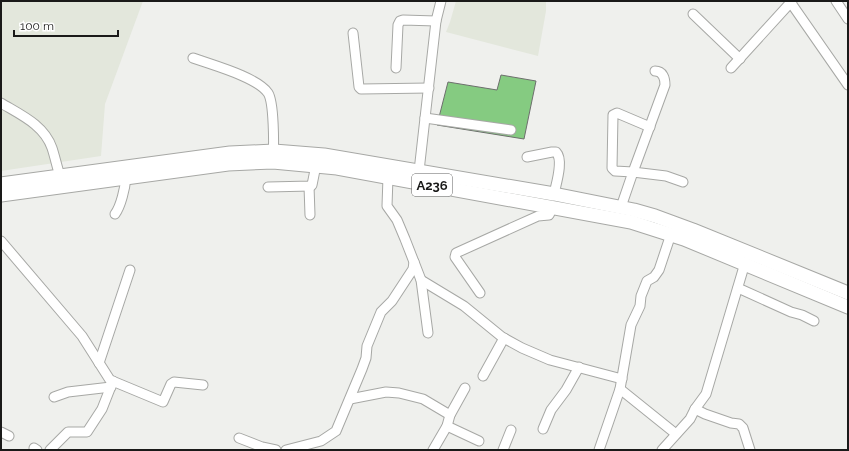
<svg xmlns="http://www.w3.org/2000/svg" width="849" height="451" font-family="Raleway,sans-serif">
<rect width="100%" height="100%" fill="#eff0ed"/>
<g fill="#e3e7dc">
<path d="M1,1h142l-38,103 -4,52 -100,15z"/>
<path d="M456,1h90v10l-8,45 -92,-24 4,-10z"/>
</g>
<path fill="#85cb81" stroke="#6d6f6d" d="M501,75l35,6 -12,58 -87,-14 11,-43 49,8z"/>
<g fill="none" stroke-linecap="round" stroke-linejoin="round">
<defs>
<g id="minor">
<path d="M836,1l12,18"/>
<path d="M791,3l57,82"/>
<path d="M693,14l47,45"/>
<path d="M353,33l6,54 2,2 68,-1"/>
<path d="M193,58c19,7 64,19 75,35 6,9 6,52 5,64"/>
<path d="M396,68l2,-43 2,-4 3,-1 33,1"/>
<path d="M731,68l61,-67"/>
<path d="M655,71c8,0 10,7 10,14l-32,87 33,4 17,6"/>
<path d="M1,103c20,12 43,22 51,45 3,9 5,19 8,28"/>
<path d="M425,118l86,12"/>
<path d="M527,157l25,-5h4c8,8 0,32 -2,42"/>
<path d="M419,171l17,-150 5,-20"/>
<path d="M309,186l1,29"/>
<path d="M268,187l43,-1 1,-1 4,-20"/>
<path d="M621,207l12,-35 -18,-1 -3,-3 1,-53 4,-2 33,14"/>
<path d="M115,214c6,-8 10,-26 11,-37"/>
<path d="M1,241l81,95 28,44 53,22 8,-18 3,-2 29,3"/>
<path d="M414,262l7,18 7,53"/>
<path d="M421,280l43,26 38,31 20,11 28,12 72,19"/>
<path d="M738,288l53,24 11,3 12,6"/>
<path d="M480,293l-25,-36 1,-4 82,-37 11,-1 4,-8"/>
<path d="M99,363l31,-93"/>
<path d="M483,376l21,-38"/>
<path d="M620,389l56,45"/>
<path d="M54,397l14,-5 43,-5"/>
<path d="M350,399l36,-7 13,1 24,6 27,16"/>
<path d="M695,409l10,5 26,9 8,1 4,4 7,22"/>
<path d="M447,426l32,15"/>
<path d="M543,429l8,-19 15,-20 13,-23"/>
<path d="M1,432l8,4"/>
<path d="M239,438l23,9 14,3"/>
<path d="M34,448l3,2"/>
<path d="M50,450l18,-18h19l15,-23 11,-28"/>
<path d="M286,450l35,-9 15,-10 26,-62 4,-11 1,-12 14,-34 11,-11 21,-32 1,-7 -9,-23 -8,-19 -10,-14 1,-29"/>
<path d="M433,450l14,-24 3,-11 15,-27"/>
<path d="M503,450l8,-20"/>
<path d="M599,450l21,-61 11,-64 9,-19 1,-10 6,-15 7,-4 5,-7 12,-36"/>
<path d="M662,450l28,-31 5,-10 11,-15 39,-131"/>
</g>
<g id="highway">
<path d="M1,184l229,-31 44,-2 50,4 230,39 80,16 21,6 38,14 155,63"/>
<path d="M1,195l227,-31 45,-2 64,6 294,54 53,17 164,68"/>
</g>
</defs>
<use href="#minor" stroke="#a7a8a5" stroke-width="11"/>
<use href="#highway" stroke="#a7a8a5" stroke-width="15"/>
<use href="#minor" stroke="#fff" stroke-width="9"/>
<use href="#highway" stroke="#fff" stroke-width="13"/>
</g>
<g text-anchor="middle" stroke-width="4" stroke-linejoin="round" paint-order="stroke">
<rect fill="#fff" stroke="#5f5f5e" stroke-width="1" x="412" y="174" width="40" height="22" rx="3"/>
<g font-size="13" font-weight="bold" fill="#1a1a19">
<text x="432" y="190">A236</text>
</g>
</g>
<rect width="849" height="451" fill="none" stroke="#1a1a19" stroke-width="4"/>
<path d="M14 30v6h104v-6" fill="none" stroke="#1a1a19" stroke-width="2"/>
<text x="20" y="30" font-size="12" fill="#1a1a19" stroke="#ffffff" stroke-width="3" paint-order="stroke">100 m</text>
</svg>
